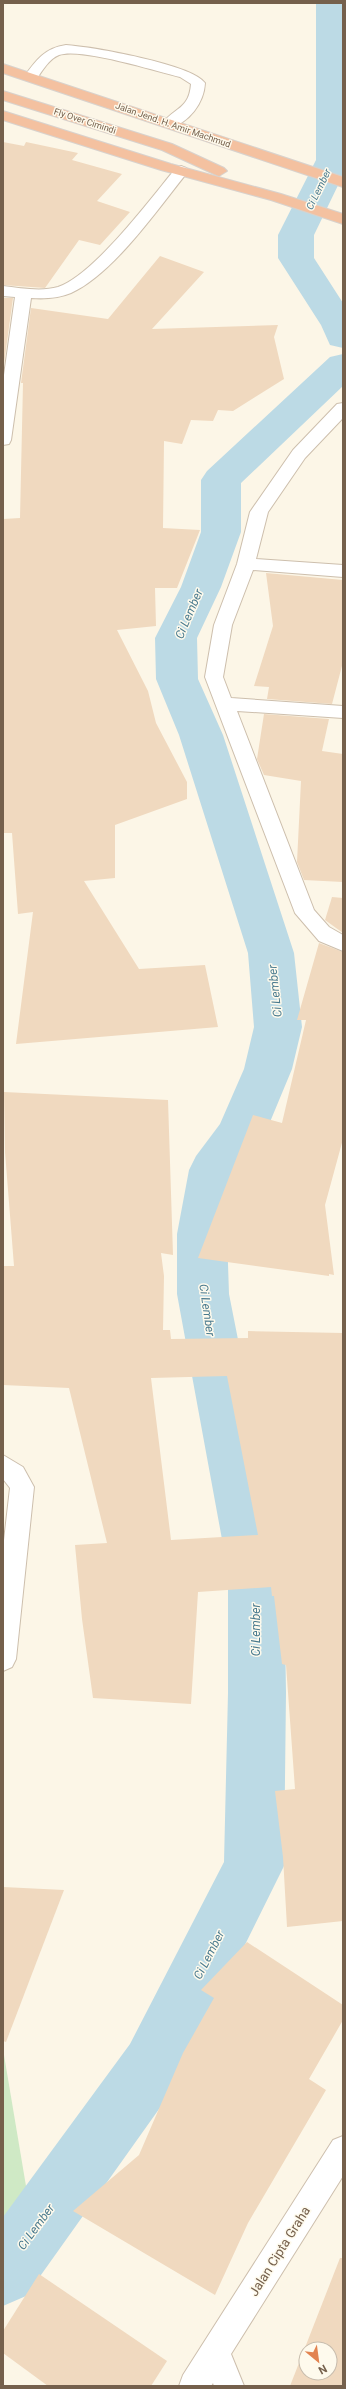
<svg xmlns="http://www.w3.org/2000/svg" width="346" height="2389" font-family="Roboto,sans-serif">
<rect width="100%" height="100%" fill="#fcf6e7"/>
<path fill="#cfe9c5" d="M3,2049l25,149 -25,36z"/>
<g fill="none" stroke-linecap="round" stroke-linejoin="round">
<g fill="#bcdae5" fill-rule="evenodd">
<path d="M316,3h27v172l-29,60v23l29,45v45l-13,-3 -9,-20 -43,-67v-23l38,-75z"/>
<path d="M343,354v32l-102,97v49l-20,55 -24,51 1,41 25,56 71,218 8,74 -10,42 -27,65 -27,41 -11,59 2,60 55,278 2,121 -2,173 -110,222 -148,208 -23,10v-89l127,-173 94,-182 4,-169v-121l-51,-278v-60l12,-64 7,-14 24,-32 24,-55 10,-42 -6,-74 -69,-218 -23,-56 -1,-41 26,-51 20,-55v-52l6,-9 123,-114z"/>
</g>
</g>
<g fill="#f0d9bf" fill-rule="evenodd">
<path d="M3,142l21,4 2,-4 52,11 -6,7 50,14 -25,27 33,11 -30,33 -21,-5 -34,48 -42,-3z"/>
<path d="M160,256l44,16 -52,57 126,-4 -4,12 10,42 -51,32 -15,-1 -5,11 -22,-1 -9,24 -18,-3 -1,87 37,2 -23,58h-22l1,38 -39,4 31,61 8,32 31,59v17l-72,26v53l-31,3 55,88 66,-4 13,62 -202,17 17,-132 -15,2 -6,-81h-9v-314l17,-1 3,-135h-2l10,-75 77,11z"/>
<path d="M3,298h10l-10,73z"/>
<path d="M266,573l77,7v82l-11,42 -65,-5 2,-12 -15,-1 19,-60z"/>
<path d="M264,714l65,5 -7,32 21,3v128l-39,-2 -7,-18 4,-81 -37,-6 -7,-16z"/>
<path d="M332,897l11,1v35l-18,-13z"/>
<path d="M319,943l24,9v187l-18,66 9,70 -5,-1v2l-131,-18 55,-143 29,8 24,-103h-9z"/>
<path d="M4,1092l164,8 5,155 -12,-2 3,23 -1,54h7l1,9 77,-1v-7l95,2v588l-56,6 -4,-70 -8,-66 20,-2 -9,-124 -4,-1 -8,-68h-2l-1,-9 -73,5 -7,112 -98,-6 -11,-79 -7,-74 32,-2 -38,-155 -66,-3v-119h11l-9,-114zM227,1376l31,159 -87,5 -20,-162z"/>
<path d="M3,1887l61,3 -58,152 -3,-1z"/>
<path d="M247,1942l96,63v15l-34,59 17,11 -78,133 -33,72 -142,-84 66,-56 44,-102 31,-55 -13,-8z"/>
<path d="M340,2258h3v128h-53zM306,2349h24v24h-24z"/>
<path d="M39,2274l128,87 -16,25h-103l-45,-33v-22z"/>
</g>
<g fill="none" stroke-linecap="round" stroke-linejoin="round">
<defs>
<path id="lane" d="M66,45c26,2 126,19 139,38 -1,20 -16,40 -36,45l-7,-4c12,-17 27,-14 29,-40l-11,-7c-24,-6 -101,-30 -121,-22 -10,4 -17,16 -23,25h-10l-2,-3c12,-17 21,-29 42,-32z"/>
<g id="street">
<path d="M181,166l5,2 3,3 -3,3c-29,36 -73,100 -115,119 -12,5 -27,6 -40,5l-20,142 -2,4 -6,1v-63l12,-85 -12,-1v-10c17,2 38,6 55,1 36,-12 93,-89 118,-119z"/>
<path d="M343,403v15l-38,40 -37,54 -12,47 87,6v12l-90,-7 -21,55 -9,52 8,21 112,8v12l-106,-7 77,199 15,17 14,8v16l-24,-10 -24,-28 -90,-236 9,-52 23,-61 13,-52 43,-62 44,-46z"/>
<path d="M3,1455l20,12 11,20 -18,172 -4,8 -9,4v-122l7,-61 -7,-9z"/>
<path d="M343,2136v40l-112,178 13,32h-30l-1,-3 -2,3h-32l4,-11 150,-235z"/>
</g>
<g id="highway">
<path d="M3,64l340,113v10l-340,-114z"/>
<path d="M3,91l169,53 52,24 3,3 -8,5 -5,-2 -52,-24 -159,-50z"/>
<path d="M3,111l168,53 110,30 62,20v10l-72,-24 -110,-30 -158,-50z"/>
</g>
</defs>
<use href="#lane" stroke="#cdbfad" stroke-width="2"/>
<use href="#street" stroke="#cdbfad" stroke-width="2"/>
<use href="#highway" stroke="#d8d2cd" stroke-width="2"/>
<use href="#lane" fill="#fff" fill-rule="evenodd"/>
<use href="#street" fill="#fff" fill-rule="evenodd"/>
<use href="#highway" fill="#f4c1a0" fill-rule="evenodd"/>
</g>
<g text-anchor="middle" stroke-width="3" stroke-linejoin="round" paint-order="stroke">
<g font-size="9" fill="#75604c" stroke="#fefaed">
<text transform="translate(85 121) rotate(18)" y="3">Fly Over Cimindi</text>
<text transform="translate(173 125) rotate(19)" y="3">Jalan Jend. H. Amir Machmud</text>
</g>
<g font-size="10" font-style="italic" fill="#497a8e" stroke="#fefaed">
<text transform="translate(318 189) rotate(-64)" y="4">Ci Lember</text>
</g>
<g font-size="12" font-style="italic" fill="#497a8e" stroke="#fefaed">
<text transform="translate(189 614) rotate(-67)" y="4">Ci Lember</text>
<text transform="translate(275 991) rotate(-96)" y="4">Ci Lember</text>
<text transform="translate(207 1310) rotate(82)" y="4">Ci Lember</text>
<text transform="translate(256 1630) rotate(-90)" y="4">Ci Lember</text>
<text transform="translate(209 1955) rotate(-63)" y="4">Ci Lember</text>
<text transform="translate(36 2227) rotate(-54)" y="4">Ci Lember</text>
</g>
<g font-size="13" fill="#75604c" stroke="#fefaed">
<text transform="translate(279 2251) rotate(-58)" y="5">Jalan Cipta Graha</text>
</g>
</g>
<rect width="346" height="2389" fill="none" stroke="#75604c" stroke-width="8"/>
<g transform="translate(318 2361) rotate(151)"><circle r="19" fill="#fefaed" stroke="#c7bcad"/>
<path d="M0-3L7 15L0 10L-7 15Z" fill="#e28350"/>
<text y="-6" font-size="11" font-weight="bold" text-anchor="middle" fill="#75604c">N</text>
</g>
</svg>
